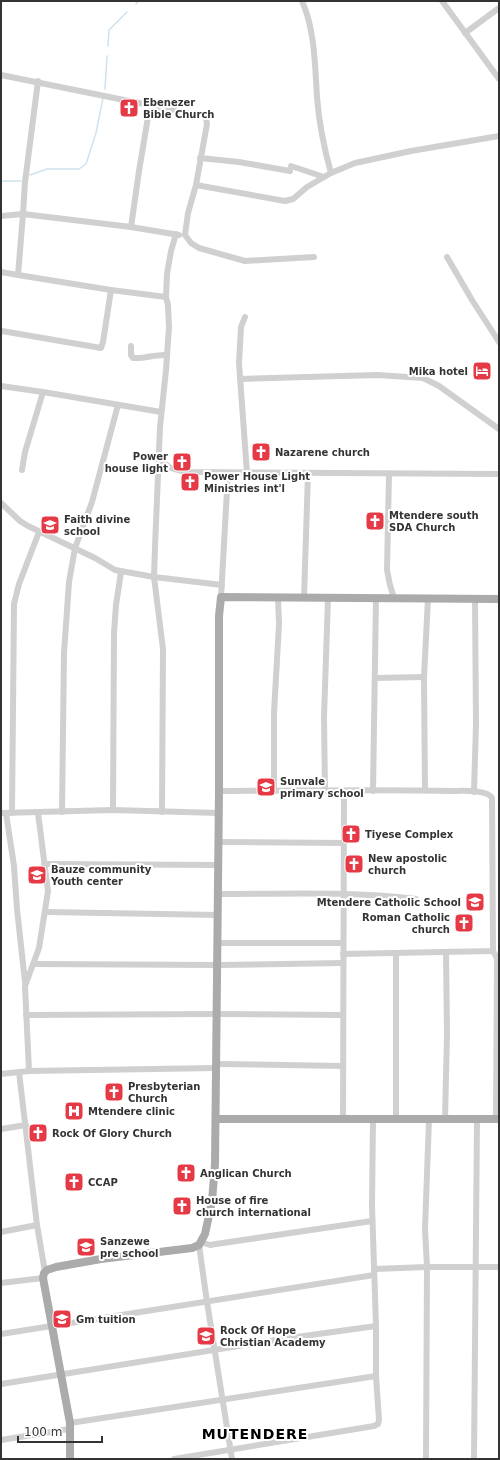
<svg xmlns="http://www.w3.org/2000/svg" width="500" height="1460" font-family="'DejaVu Sans',sans-serif">
<rect width="100%" height="100%" fill="#fff"/>
<g fill="none" stroke-linecap="round" stroke-linejoin="round">
<g stroke="#cfe2ee" stroke-width="1.5">
<path d="M136,4l3,-3"/>
<path d="M108,46l1,-16 18,-18"/>
<path d="M105,89l2,-33"/>
<path d="M30,175l17,-6h32l7,-5 10,-31 7,-35"/>
<path d="M1,181h20"/>
</g>
<g stroke="#d0d0d0" stroke-width="6">
<path d="M302,1c13,29 13,65 15,96 2,26 7,51 14,76"/>
<path d="M442,1l57,78"/>
<path d="M465,33l34,-25"/>
<path d="M1,75l202,41 3,2 1,6 -11,61 -8,28 -3,22 6,8 8,5 46,13 69,-4"/>
<path d="M200,158l39,4 51,9"/>
<path d="M291,166l33,11"/>
<path d="M196,185l89,16 8,-2 14,-12 24,-14 24,-10 56,-12 88,-15"/>
<path d="M1,216l22,-2 2,-32 13,-101"/>
<path d="M131,227l8,-56 11,-66"/>
<path d="M447,257l25,43 27,42"/>
<path d="M1,272l17,3"/>
<path d="M166,297l-55,-7 -93,-15 5,-61 108,13 48,8"/>
<path d="M245,317l-4,10 -2,36 8,110"/>
<path d="M2,331l99,17 2,-6 8,-52"/>
<path d="M131,346v9l2,3c12,1 22,-4 34,-3"/>
<path d="M240,379l137,-4 46,3 16,8 60,43"/>
<path d="M1,386l42,6 118,20"/>
<path d="M158,455c9,13 13,14 28,17l313,2"/>
<path d="M22,470l3,-18 18,-60"/>
<path d="M389,474l-2,96 3,15 4,13"/>
<path d="M1,503l19,18 8,5 67,32 20,12 39,7 68,8"/>
<path d="M221,597l7,-124"/>
<path d="M304,598l4,-125"/>
<path d="M375,678l49,-1"/>
<path d="M425,790l-1,-113 4,-79"/>
<path d="M219,791c78,0 155,-2 233,0 9,0 35,-2 40,7l1,153 -150,3"/>
<path d="M274,791v-78l5,-89 -1,-27"/>
<path d="M325,791l-1,-74 4,-119"/>
<path d="M373,791l3,-193"/>
<path d="M474,792l2,-68 -1,-126"/>
<path d="M113,810l1,-177 2,-28 5,-33"/>
<path d="M62,812l2,-159 5,-71 6,-34 17,-46 26,-97"/>
<path d="M162,812l1,-163 -9,-72 1,-30 5,-120 6,-57 3,-43 -1,-22 -2,-8 1,-23 4,-23 5,-17"/>
<path d="M1,813l112,-3 106,3"/>
<path d="M6,813l8,53 3,43 8,73"/>
<path d="M12,813l2,-209 5,-20 20,-52"/>
<path d="M219,842l125,1"/>
<path d="M44,864l175,1"/>
<path d="M218,894c66,0 132,-3 198,5"/>
<path d="M45,912l173,3"/>
<path d="M218,943h125"/>
<path d="M493,951l4,7 -1,161"/>
<path d="M396,953v166"/>
<path d="M34,964l184,1 125,-2"/>
<path d="M26,1015l191,-1 126,1"/>
<path d="M217,1064l126,2"/>
<path d="M29,1071l-4,-85 14,-38 9,-57 -10,-78"/>
<path d="M19,1072l18,153 8,47"/>
<path d="M1,1074l28,-3 187,-3"/>
<path d="M343,1119l1,-328"/>
<path d="M445,1119l2,-85 -1,-82"/>
<path d="M1,1129l25,-4"/>
<path d="M1,1232l36,-7"/>
<path d="M201,1242l9,3 6,-1 156,-23"/>
<path d="M199,1245l8,57 25,157"/>
<path d="M374,1269l53,-2h72"/>
<path d="M1,1283l42,-5"/>
<path d="M1,1334l373,-59"/>
<path d="M1,1384l281,-45 94,-13"/>
<path d="M70,1423l306,-47"/>
<path d="M1,1440l68,-11"/>
<path d="M174,1459l200,-33 4,-2 1,-4 -3,-44v-50l-4,-121 1,-87"/>
<path d="M426,1459l1,-192 -2,-38 4,-110"/>
<path d="M474,1459l3,-340"/>
</g>
<g stroke="#ababab" stroke-width="8">
<path d="M216,1119h283"/>
<path d="M70,1459v-36l-27,-145 1,-5 3,-3 9,-3 45,-8 91,-11 7,-3 6,-11 7,-33 3,-37 4,-373v-175l2,-19 278,2"/>
</g>
</g>
<defs>
<symbol id="church-square" viewBox="-11 -11 22 22"><rect x="-9" y="-9" width="18" height="18" rx="4" fill="#e63946" stroke="#fff"/><path d="M-1.2-6h2.4v3.5h3.3v2.4h-3.3V6h-2.4V-.1h-3.3v-2.4h3.3Z" fill="#fff"/></symbol>
<symbol id="hotel-square" viewBox="-11 -11 22 22"><rect x="-9" y="-9" width="18" height="18" rx="4" fill="#e63946" stroke="#fff"/><path d="M-6-4.5h1.5V1H6V5H4.5V3h-9V5H-6ZM-4 0a1.8 1.8 0 1 1 3.6 0ZM.5 0V-2.5h3Q6-2.5 6 0Z" fill="#fff"/></symbol>
<symbol id="school-square" viewBox="-11 -11 22 22"><rect x="-9" y="-9" width="18" height="18" rx="4" fill="#e63946" stroke="#fff"/><path d="M0-5L7-2L0 1L-7-2ZM-4 1L0 2.5L4 1V4Q0 6-4 4Z" fill="#fff"/></symbol>
<symbol id="hospital-square" viewBox="-11 -11 22 22"><rect x="-9" y="-9" width="18" height="18" rx="4" fill="#e63946" stroke="#fff"/><path d="M-5-5h3v3.5h4V-5h3V5h-3V1.5h-4V5h-3Z" fill="#fff"/></symbol>
</defs>
<g fill-rule="evenodd">
<use href="#church-square" x="118" y="97" width="22" height="22"/>
<use href="#hotel-square" x="471" y="360" width="22" height="22"/>
<use href="#church-square" x="250" y="441" width="22" height="22"/>
<use href="#church-square" x="171" y="451" width="22" height="22"/>
<use href="#church-square" x="179" y="471" width="22" height="22"/>
<use href="#church-square" x="364" y="510" width="22" height="22"/>
<use href="#school-square" x="39" y="514" width="22" height="22"/>
<use href="#school-square" x="255" y="776" width="22" height="22"/>
<use href="#church-square" x="340" y="823" width="22" height="22"/>
<use href="#church-square" x="343" y="853" width="22" height="22"/>
<use href="#school-square" x="26" y="864" width="22" height="22"/>
<use href="#school-square" x="464" y="891" width="22" height="22"/>
<use href="#church-square" x="453" y="912" width="22" height="22"/>
<use href="#church-square" x="103" y="1081" width="22" height="22"/>
<use href="#hospital-square" x="63" y="1100" width="22" height="22"/>
<use href="#church-square" x="27" y="1122" width="22" height="22"/>
<use href="#church-square" x="175" y="1162" width="22" height="22"/>
<use href="#church-square" x="63" y="1171" width="22" height="22"/>
<use href="#church-square" x="171" y="1195" width="22" height="22"/>
<use href="#school-square" x="75" y="1236" width="22" height="22"/>
<use href="#school-square" x="51" y="1308" width="22" height="22"/>
<use href="#school-square" x="195" y="1325" width="22" height="22"/>
</g>
<g text-anchor="middle" stroke-width="4" stroke-linejoin="round" paint-order="stroke">
<g font-size="10" font-weight="bold" fill="#333" stroke="#fff" text-anchor="start">
<text x="143" y="106">Ebenezer<tspan x="143" dy="12">Bible Church</tspan></text>
<text x="468" y="375" text-anchor="end">Mika hotel</text>
<text x="275" y="456">Nazarene church</text>
<text x="168" y="460" text-anchor="end">Power<tspan x="168" dy="12">house light</tspan></text>
<text x="204" y="480">Power House Light<tspan x="204" dy="12">Ministries int'l</tspan></text>
<text x="389" y="519">Mtendere south<tspan x="389" dy="12">SDA Church</tspan></text>
<text x="64" y="523">Faith divine<tspan x="64" dy="12">school</tspan></text>
<text x="280" y="785">Sunvale<tspan x="280" dy="12">primary school</tspan></text>
<text x="365" y="838">Tiyese Complex</text>
<text x="368" y="862">New apostolic<tspan x="368" dy="12">church</tspan></text>
<text x="51" y="873">Bauze community<tspan x="51" dy="12">Youth center</tspan></text>
<text x="461" y="906" text-anchor="end">Mtendere Catholic School</text>
<text x="450" y="921" text-anchor="end">Roman Catholic<tspan x="450" dy="12">church</tspan></text>
<text x="128" y="1090">Presbyterian<tspan x="128" dy="12">Church</tspan></text>
<text x="88" y="1115">Mtendere clinic</text>
<text x="52" y="1137">Rock Of Glory Church</text>
<text x="200" y="1177">Anglican Church</text>
<text x="88" y="1186">CCAP</text>
<text x="196" y="1204">House of fire<tspan x="196" dy="12">church international</tspan></text>
<text x="100" y="1245">Sanzewe<tspan x="100" dy="12">pre school</tspan></text>
<text x="76" y="1323">Gm tuition</text>
<text x="220" y="1334">Rock Of Hope<tspan x="220" dy="12">Christian Academy</tspan></text>
</g>
<g font-size="14" font-weight="bold" letter-spacing="1" fill="#000" stroke="#fff">
<text x="255" y="1439">MUTENDERE</text>
</g>
</g>
<rect width="500" height="1460" fill="none" stroke="#333333" stroke-width="4"/>
<path d="M18 1436v6h84v-6" fill="none" stroke="#333333" stroke-width="2"/>
<text x="24" y="1436" font-size="12" fill="#333333" stroke="#ffffff" stroke-width="3" paint-order="stroke">100 m</text>
</svg>
